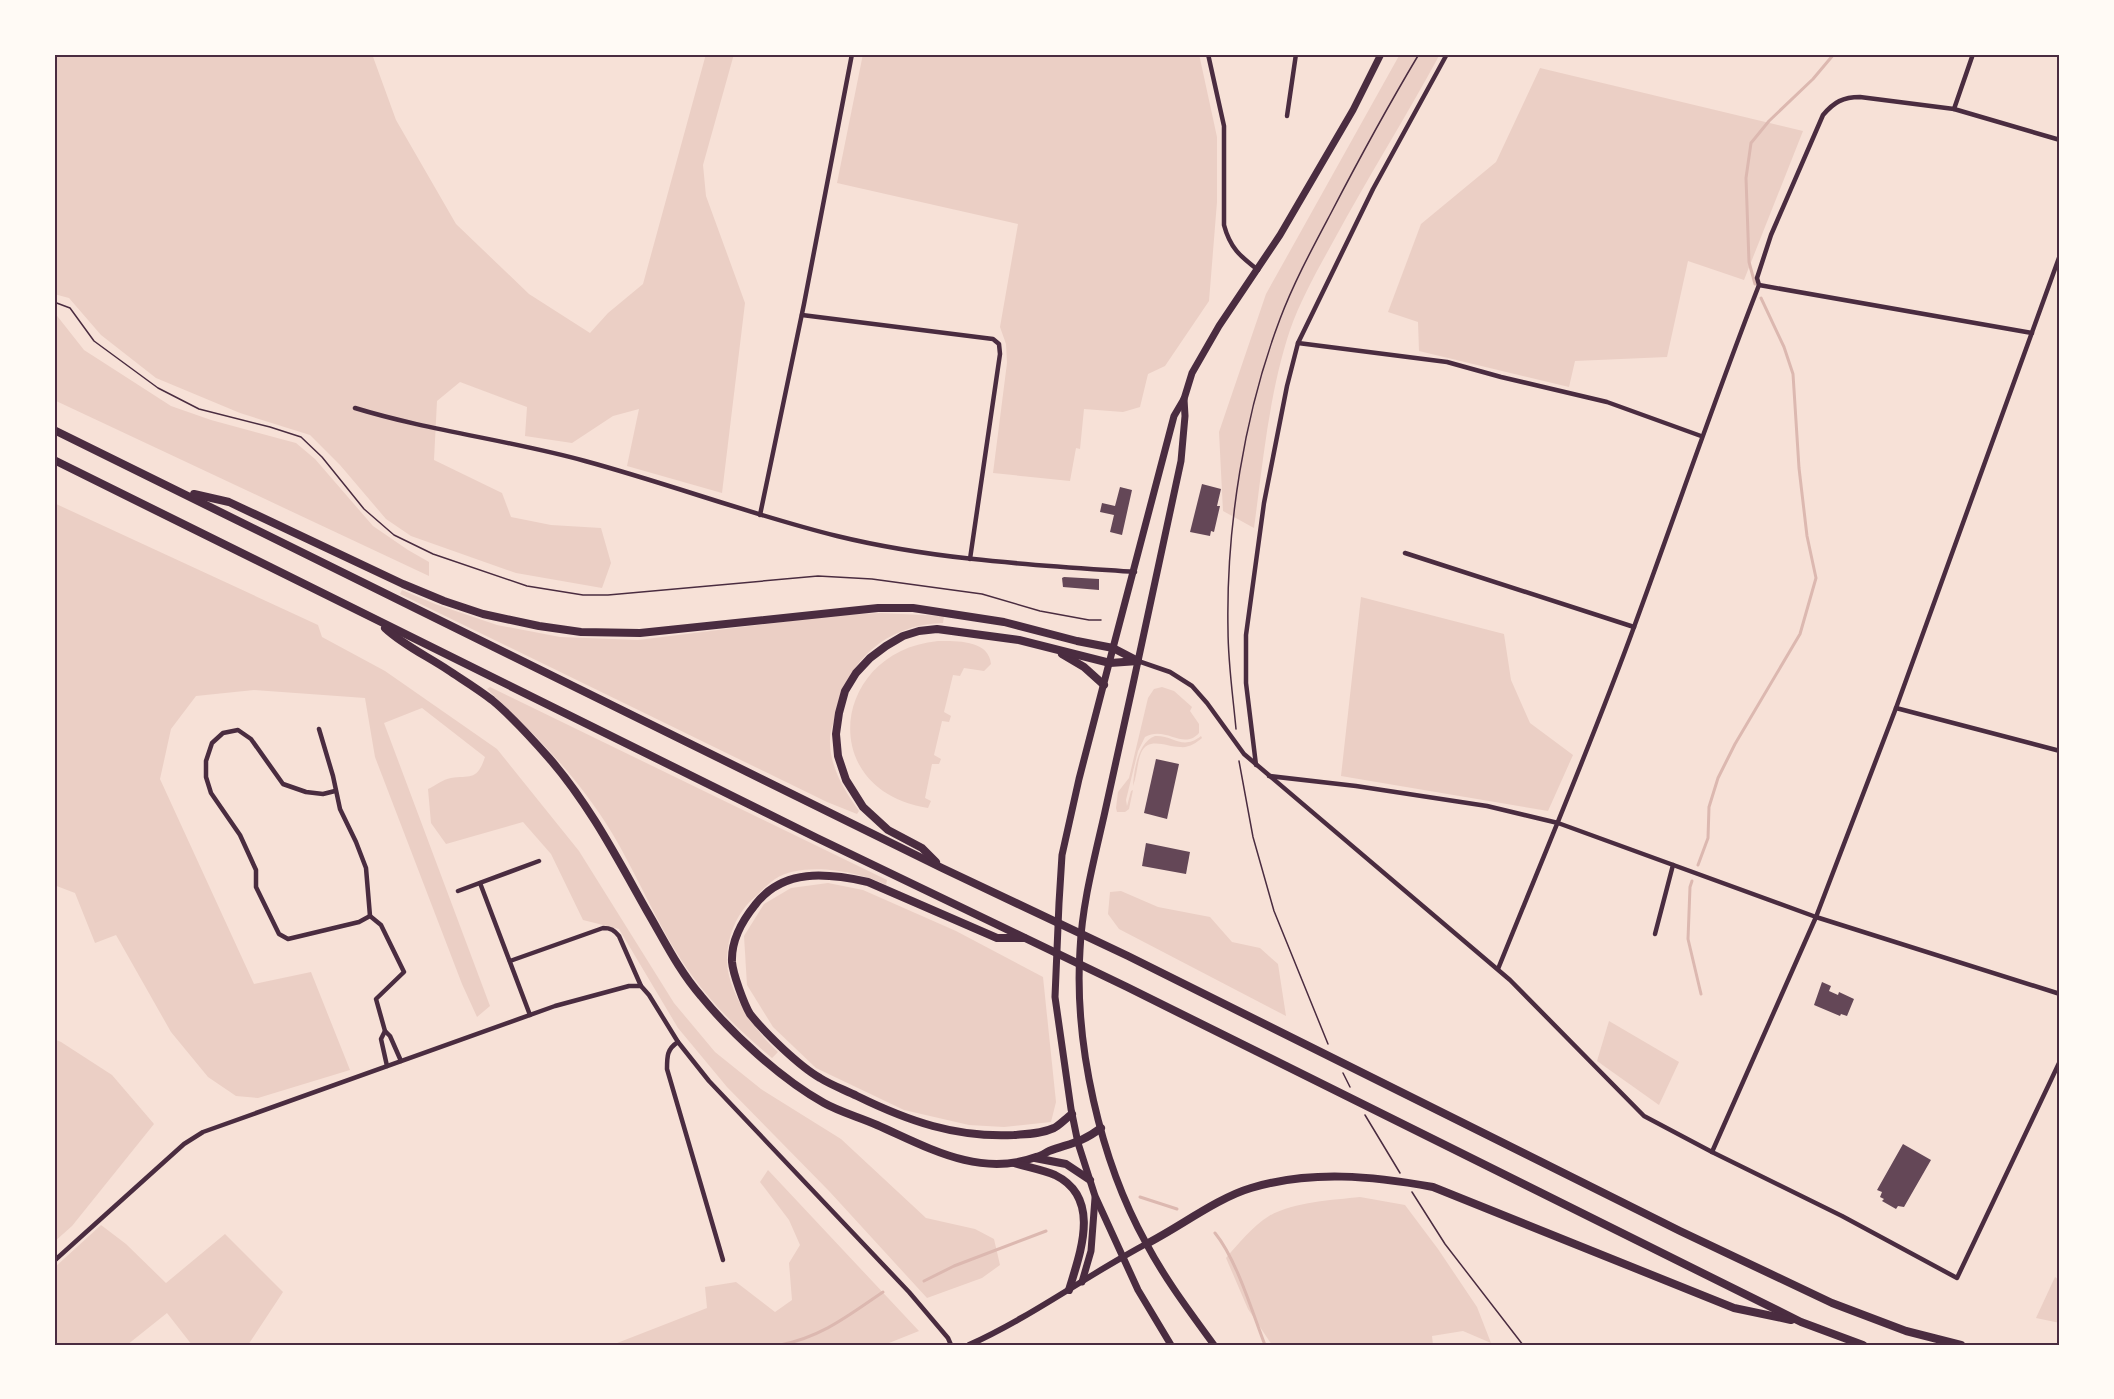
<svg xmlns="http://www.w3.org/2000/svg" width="2114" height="1399" font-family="'Times New Roman',serif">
<rect width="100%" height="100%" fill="#f7e1d7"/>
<g fill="#ebcfc5">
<path d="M54,54h318l24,66 60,104 73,70 61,39 18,-20 35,-29 63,-230h28l-31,111 3,31 39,107 -23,190 -95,-27 12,-57 -26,7 -41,27 -47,-7 2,-29 -67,-25 -23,19 -3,59 68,33 9,24 40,8 50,3 10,35 -9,25 -86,-15 -105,-37 -25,-17 -46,-54 -30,-30 -70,-22 -84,-35 -55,-43 -32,-37 -15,-4z"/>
<path d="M863,54h336l18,83v65l-8,99 -44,65 -17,8 -8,33 -17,5 -39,-3 -4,40 -4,-1 -6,33 -77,-8 14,-110 -1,-19 -6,-17 18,-103 -181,-41z"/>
<path d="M1400,54h40c-34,63 -72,123 -106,186 -16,29 -33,59 -44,90 -21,63 -27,132 -36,198l-31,-17 -4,-79 47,-138z"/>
<path d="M1540,68l263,63 -59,149 -56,-19 -21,96 -92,4 -6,26 -150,-36 -1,-29 -30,-10 33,-88 75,-62z"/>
<path d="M54,312l30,38 87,56 40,14 85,23 19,16 58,67 35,24 21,12v14l-375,-176z"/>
<path d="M54,503l264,122 4,12 63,34 112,78 82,102 95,152 41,49 46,37 80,50 85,79 49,11 19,10 6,26 -18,13 -55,20 -98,-107 -102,-104 -49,-59 -59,-99 -36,-9 -32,-66 -28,-32 -77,22 -15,-21 -3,-34c7,-3 15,-10 23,-11 20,-3 26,3 34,-21l-63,-49 -38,15 106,283 -13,11 -15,-33 -87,-227 -10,-59 -111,-8 -58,6 -25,33 -11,50 94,205 57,-12 39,98 -92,28 -22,-2 -28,-19 -37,-45 -55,-97 -21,8 -20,-50 -21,-8z"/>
<path d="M402,590l33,14 62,21 63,12 78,3 191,-24 51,-3 64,3 -1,7c-58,2 -97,38 -108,94 -2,7 -5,15 -5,22 -1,27 14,51 29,72l-2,3 -30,-12 -427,-208z"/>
<path d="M1361,597l143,37 7,46 19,43 43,32 -25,56 -207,-35z"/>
<path d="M938,641c19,0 51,-1 53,23l-7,7 -20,-3 -4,8 -7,-1 -9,37 7,4 -2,6 -7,-1 -8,34 7,4 -2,5h-7l-7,34 6,3 -3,7c-114,-18 -96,-157 10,-167z"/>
<path d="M490,687l397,193 -1,5c-28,-14 -83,-24 -111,-6 -7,5 -14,12 -20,18 -19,16 -28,40 -28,65 1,31 29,70 51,90l-6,6c-29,-24 -57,-51 -79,-81 -33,-45 -53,-97 -81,-144 -33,-55 -78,-100 -125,-144z"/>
<path d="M1162,687l12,4 18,16 -2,4 9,13v9c-16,18 -33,-8 -54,4l-7,14 -12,49 1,6 4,-15 2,-1 -4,19 -4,3h-8l-1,-4 2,-16 11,-14 19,-80 6,-9z"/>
<path d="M1155,736c19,-1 27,15 46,0l1,2c-6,5 -13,10 -22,9 -13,0 -32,-11 -39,6 -4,10 -4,23 -8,33 1,-16 5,-44 22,-50z"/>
<path d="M828,883l35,7 93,41 87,46 13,125 -5,20 -47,5 -35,-2 -65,-15 -88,-42 -43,-41 -26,-42 -3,-49 20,-32 27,-16z"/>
<path d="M1121,891l37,16 52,10 22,25 28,6 18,16 8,52 -167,-87 -11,-15 2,-22z"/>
<path d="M1609,1021l70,41 -20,43 -62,-44z"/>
<path d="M54,1039l7,3 51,33 42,49 -82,102 -18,16z"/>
<path d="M768,1170l151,161 -35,14h-272l95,-37 -2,-21 31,-5 39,30 17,-12 -3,-37 11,-18 -11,-25 -29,-38z"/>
<path d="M1360,1197l45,8 33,44 39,58 14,36 -28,-12 -31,5 1,9h-161l-24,-36 -22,-51c12,-14 27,-32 43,-42 24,-14 64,-16 91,-19z"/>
<path d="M101,1225l25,19 40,39 59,-49 58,58 -35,53h-56l-25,-32 -40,32h-73v-77z"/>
<path d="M2055,1277l5,4v42l-24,-5z"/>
</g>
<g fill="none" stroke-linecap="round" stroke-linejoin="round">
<g stroke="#dcb8b0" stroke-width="3">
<path d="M1755,284l-6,-22 -3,-84 5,-35 18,-22 44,-42 21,-25"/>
<path d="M1698,865l10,-27 1,-31 9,-29 17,-34 65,-110 16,-56 -9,-42 -8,-68 -6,-94 -9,-27 -23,-49"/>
<path d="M1692,881l-2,6 -2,52 13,55"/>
<path d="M1140,1197l37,12"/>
<path d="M1215,1233c22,27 37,79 50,112"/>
<path d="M924,1281l30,-15 92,-35"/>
<path d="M780,1345c42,-8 69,-30 103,-53"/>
</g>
</g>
<g fill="#644757">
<path d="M1202,484l19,5 -4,17h3l-6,26 -3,-1 -1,5 -20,-4z"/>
<path d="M1120,487l12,3 -10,45 -12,-3 4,-17 -14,-3 2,-9 13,3z"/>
<path d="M1064,577l35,2v11l-36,-3 -1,-9z"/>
<path d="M1156,759l23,5 -12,55 -23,-6z"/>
<path d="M1146,843l44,9 -4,22 -44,-8z"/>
<path d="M1822,982l9,4 -2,5 9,4 1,-3 15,7 -7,17 -6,-2 -1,2 -26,-11z"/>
<path d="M1903,1144l28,16 -27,47 -6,-1 -2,3 -14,-8 2,-2 -4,-2 2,-5 -5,-2z"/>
</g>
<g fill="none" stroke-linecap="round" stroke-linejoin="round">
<g stroke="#4a2c40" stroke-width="1.5">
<path d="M54,302l16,6 24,33 64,47 41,21 71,18 31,10 21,20 42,52 30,26 39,19 94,32 56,9h25l210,-19 54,3 110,15 58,17 49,9h12"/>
<path d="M1236,729c-3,-33 -8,-66 -8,-99 -2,-102 16,-216 52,-311 14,-37 33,-72 51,-106 28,-54 57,-107 88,-159"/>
<path d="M1239,761l14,76 21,74 54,133"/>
<path d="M1343,1073l7,14"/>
<path d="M1365,1115l35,58"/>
<path d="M1412,1192l33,52 78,101"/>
</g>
<g stroke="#4a2c40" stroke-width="4.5">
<path d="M1208,54l16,72v99c6,23 16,31 34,45"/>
<path d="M1954,109l19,-55"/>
<path d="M1287,116l9,-62"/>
<path d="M1759,285l273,48"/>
<path d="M802,315l191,24 6,5 1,10 -30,205"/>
<path d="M1298,343l149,19 54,15 106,25 94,34"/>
<path d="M355,408c75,23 154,32 230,53 85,23 167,54 252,75 98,24 198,29 298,36"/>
<path d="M760,515l44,-211 48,-250"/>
<path d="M1405,553l229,74"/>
<path d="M1138,661l32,11 22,14 15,17 37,51 266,226 134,136 68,36 130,64 115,62 103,-217"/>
<path d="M1896,708l164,43"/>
<path d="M319,729l14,47 7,33 16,33 10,26 4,48"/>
<path d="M1256,765l-10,-82v-48l18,-132 23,-117 11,-43 75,-154 74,-135"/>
<path d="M1269,776l87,10 131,20 71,17 258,94 244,77"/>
<path d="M335,791l-12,3 -17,-2 -23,-8 -32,-45 -13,-9 -15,3 -11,10 -6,18v16l5,16 29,42 16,35v17l23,47 9,5 71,-17 11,-6 11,9 23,47 -28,27 9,32 5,5 11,25"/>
<path d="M480,883l50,132"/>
<path d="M458,891l81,-30"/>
<path d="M1655,934l18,-69"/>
<path d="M510,961l93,-33c8,0 11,2 16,8l22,50 8,9 29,47 31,39 200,211 39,46 3,7"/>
<path d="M1498,969c46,-114 94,-227 136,-342 42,-114 81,-229 125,-342l-2,-7 14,-43 52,-120c11,-13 20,-18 37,-18l94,12 106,31"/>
<path d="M385,1031l-4,8 6,27"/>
<path d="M678,1042c-11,7 -11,14 -11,27l56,191"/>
<path d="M1712,1152l104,-235 80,-209 164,-453"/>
<path d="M54,1261l130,-117 19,-12 352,-126 74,-20h12"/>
</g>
<path stroke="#4a2c40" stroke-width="6" d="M969,1345c62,-28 117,-69 177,-101"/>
<g stroke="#4a2c40" stroke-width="7">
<path d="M1113,648l61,-232 10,-17 8,-26 27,-47 61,-91 73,-125 28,-56"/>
<path d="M1138,661l43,-200 4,-45 -1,-17"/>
</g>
<g stroke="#4a2c40" stroke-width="7">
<path d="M1113,648l-34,131 -17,76 -3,48 -4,94 16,112 7,34 17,53 43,94 33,55"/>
<path d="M1138,661c-11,52 -23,104 -34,155 -10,44 -22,89 -24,134 -6,94 20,210 66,293 19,36 44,69 68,102"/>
<path d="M1082,1282l9,-31 4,-53"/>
</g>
<g stroke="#4a2c40" stroke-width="8">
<path d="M54,430l888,438 186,88 552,275 152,72 74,28 55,14"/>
<path d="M54,460l763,378 310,149 674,335 62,23"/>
<path d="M194,494l35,8 174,82 41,17 39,13 56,12 42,6 59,1 238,-25h35l91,14 73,19 36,7 25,13"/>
<path d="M385,628c18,17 42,28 63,42 15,10 30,19 44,30 17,14 42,41 57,58 40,46 68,100 98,153 17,29 32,60 54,85 31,38 80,83 123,107 16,9 35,14 53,22 50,22 102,53 159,32 5,-1 9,-4 13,-6 22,-8 32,-8 52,-23"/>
<path d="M1062,654l22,13 20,18"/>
<path d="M936,862l-14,-14 -34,-18 -25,-23 -17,-27 -8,-24 -2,-22 3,-21 6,-22 11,-18 14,-15 16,-12 17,-10 16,-5 18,-2 82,11 91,23 28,-2"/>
<path d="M1024,938h-27l-129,-56c-41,-9 -85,-14 -113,23 -13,16 -24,35 -23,57 1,12 12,42 18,52 15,19 49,52 70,64 11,7 25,12 37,18 51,25 99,42 157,39 13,-1 27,-1 40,-7 6,-3 12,-10 18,-14"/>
<path d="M1035,1158l31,6 24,16"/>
<path d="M1014,1163c13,4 29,7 41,12 47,23 25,78 14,115"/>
<path d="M1146,1244c32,-16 71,-46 105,-56 60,-18 122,-12 182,-1l301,121 57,12"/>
</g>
</g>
<rect width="2114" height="1399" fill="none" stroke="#fffaf5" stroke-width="111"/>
<rect x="56" y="56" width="2002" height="1288" fill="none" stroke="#4a2c40" stroke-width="2"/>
</svg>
